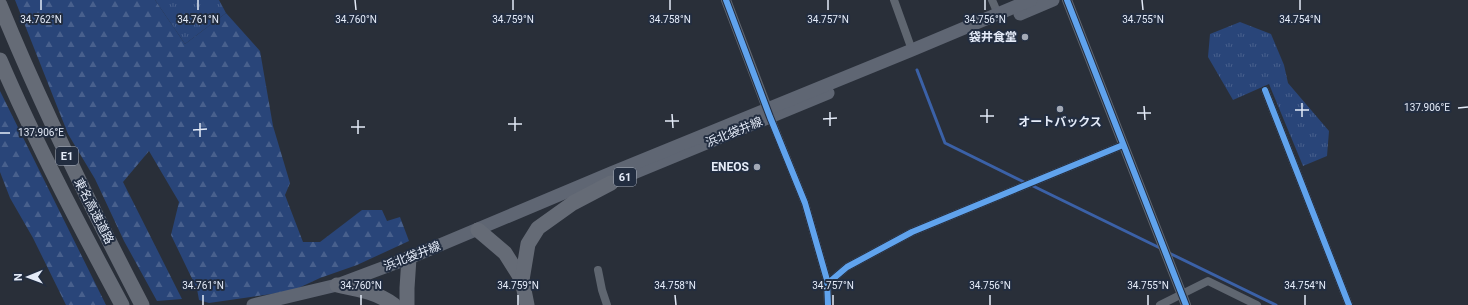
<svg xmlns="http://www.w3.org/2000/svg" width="1468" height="305" font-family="Roboto,'Noto Sans JP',sans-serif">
<defs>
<pattern id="grass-tufts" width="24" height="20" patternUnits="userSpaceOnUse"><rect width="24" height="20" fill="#294579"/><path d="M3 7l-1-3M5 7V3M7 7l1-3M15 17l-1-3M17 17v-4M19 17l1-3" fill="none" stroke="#48608d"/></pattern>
<pattern id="forest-firs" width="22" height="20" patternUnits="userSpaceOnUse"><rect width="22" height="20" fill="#294579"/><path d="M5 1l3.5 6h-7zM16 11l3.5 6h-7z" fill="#48608d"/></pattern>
</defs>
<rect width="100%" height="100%" fill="#292f39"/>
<g fill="url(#grass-tufts)">
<path d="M155,0h64l7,13 -41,31z"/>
<path d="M1240,22l31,12 13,31 4,18 41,48 -2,25 -24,10 -34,-82 -36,16 -25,-43 2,-23z"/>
</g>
<g fill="url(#forest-firs)">
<path d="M15,0h140l30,44 41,-31 34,38 13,75 17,57 -5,12 18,47h17l42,-32h20l5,11 13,-4 9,24 -52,24 -37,13 -28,13 -83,12 -10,-3 -2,-11 -26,-54 8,-33 -30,-51 -26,31 59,117 -25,2 -33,-60 -29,-62 -27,-45z"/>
<path d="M0,91l106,214h-40l-33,-67 -23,-40 -10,-26z"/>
</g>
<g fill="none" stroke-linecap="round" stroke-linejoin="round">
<g stroke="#3b61a7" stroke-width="3">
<path d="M917,70l28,73 81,40"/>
<path d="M1031,185l129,63"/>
<path d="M1169,253l107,52"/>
</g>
<g stroke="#5f6670" stroke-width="8">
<path d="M894,0l18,50"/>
<path d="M992,0l6,14"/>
<path d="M1265,90l84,215"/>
<path d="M769,114l36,89 22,77 1,25"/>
<path d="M598,270l4,20 5,15"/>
<path d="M827,284l20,-17 65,-35 211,-87"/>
<path d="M1160,305l48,-24 49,24"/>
</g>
<g stroke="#5f6670" stroke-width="10">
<path d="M726,0l41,108"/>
<path d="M1067,0l119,305"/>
</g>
<g stroke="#5f6673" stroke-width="13">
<path d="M1020,14l33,-14"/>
<path d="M602,186l226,-93"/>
<path d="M253,305l84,-20 72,-27 202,-85 301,-123 119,-50"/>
</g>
<g stroke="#656b76" stroke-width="15">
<path d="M0,5c42,103 91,202 142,300"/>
<path d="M0,60c36,84 79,165 122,245"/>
<path d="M478,230l27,23 17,27"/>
<path d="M337,285c20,4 40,7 57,20"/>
<path d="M407,305v-17l2,-30"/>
<path d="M527,305l-5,-25 6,-36 10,-16 35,-25 38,-20"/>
</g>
<defs>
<g id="cycleway">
<path d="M726,0l44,117 35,86 22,77 1,25"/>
<path d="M1067,0l119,305"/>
<path d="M1265,90l84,215"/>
<path d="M827,284l20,-17 65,-35 211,-87"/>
</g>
</defs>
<use href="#cycleway" stroke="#222d40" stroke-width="8"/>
<use href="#cycleway" stroke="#60a3ed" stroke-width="6"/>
</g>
<path fill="none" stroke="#e4ebf8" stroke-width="1.5" d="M41,0v10M198,0v10M355,0l1,10M513,0v10M670,0v10M828,0v10M985,0v10M1142,0l1,10M1300,0v10M1302,103v14M1144,106l1,14M1458,108l10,-1M987,109v14M1295,110h14M830,112v14M1137,113h14M672,114l1,14M980,116h14M515,117v14M823,119l14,-1M358,120v14M665,121h14M200,123v14M508,124h14M351,127h14M193,130l14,-1M0,133h10M203,295v10M361,295v10M518,295v10M675,295l1,10M833,295v10M990,295v10M1148,295v10M1305,295v10"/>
<g fill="#a3a9b5" stroke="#222d40" stroke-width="1.5">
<circle cx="1025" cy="37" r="4"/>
<circle cx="1060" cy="109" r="4"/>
<circle cx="757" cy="167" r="4"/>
</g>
<g text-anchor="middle" stroke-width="4" stroke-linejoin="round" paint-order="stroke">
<g fill="#222d40" stroke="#aab2c1" stroke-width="1">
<rect x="56" y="147" width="22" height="18" rx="3"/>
<rect x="614" y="168" width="22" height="18" rx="3"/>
</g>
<g font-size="11" font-weight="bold" fill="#e4ebf8">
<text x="67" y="160">E1</text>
<text x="625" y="181">61</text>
</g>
<g font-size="12" font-weight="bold" fill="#e4ebf8" stroke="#222d40" text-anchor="end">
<text x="1017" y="41">袋井食堂</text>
<text x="1060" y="126" text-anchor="middle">オートバックス</text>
<text x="749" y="171">ENEOS</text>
</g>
<g font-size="12" fill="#e4ebf8" stroke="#222d40">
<text transform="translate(734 132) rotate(-22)" y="4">浜北袋井線</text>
<text transform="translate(94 211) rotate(63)" y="4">東名高速道路</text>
<text transform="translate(412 256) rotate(-21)" y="4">浜北袋井線</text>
</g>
</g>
<g font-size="10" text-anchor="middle" fill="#e4ebf8" stroke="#222d40" stroke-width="4" stroke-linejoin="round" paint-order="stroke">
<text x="41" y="23">34.762°N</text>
<text x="198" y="23">34.761°N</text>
<text x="356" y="23">34.760°N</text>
<text x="513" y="23">34.759°N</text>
<text x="670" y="23">34.758°N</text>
<text x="828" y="23">34.757°N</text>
<text x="985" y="23">34.756°N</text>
<text x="1143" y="23">34.755°N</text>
<text x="1300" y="23">34.754°N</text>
<text x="1427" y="111">137.906°E</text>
<text x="41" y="136">137.906°E</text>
<text x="203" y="289">34.761°N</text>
<text x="361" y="289">34.760°N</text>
<text x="518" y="289">34.759°N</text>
<text x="675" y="289">34.758°N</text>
<text x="833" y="289">34.757°N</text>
<text x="990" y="289">34.756°N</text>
<text x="1148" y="289">34.755°N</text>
<text x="1305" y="289">34.754°N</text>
</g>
<g transform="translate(28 277) rotate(269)" stroke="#222d40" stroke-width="3" paint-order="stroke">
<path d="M0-3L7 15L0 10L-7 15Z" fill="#e4ebf8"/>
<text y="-6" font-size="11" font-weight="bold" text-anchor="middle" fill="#e4ebf8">N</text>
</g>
</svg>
